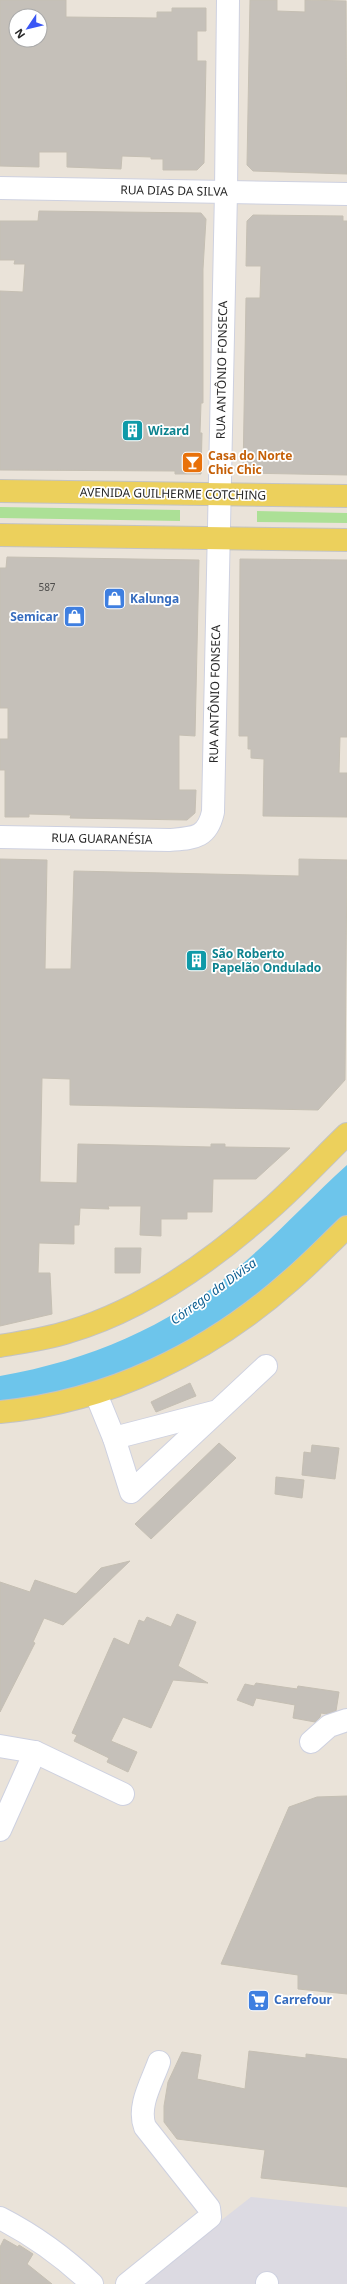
<svg xmlns="http://www.w3.org/2000/svg" width="347" height="2284" font-family="'Noto Sans',sans-serif">
<rect width="100%" height="100%" fill="#eae3d9"/>
<path fill="#dcdae2" d="M251,2197l96,10v77h-212l70,-51z"/>
<g fill="#ace096">
<path d="M0,507l180,3v11l-180,-3z"/>
<path d="M257,511l90,2v10l-90,-1z"/>
</g>
<path fill="#6dc5eb" d="M347,1165v50l-66,65 -65,49 -89,48 -127,31v-32c101,-18 181,-55 257,-125 31,-28 59,-58 90,-86z"/>
<g fill="#c5c0b9" stroke="#c5bfb3" fill-rule="evenodd">
<path d="M0,0h66v17l91,1v-6h15v-4h34v23h-9v30h9l-2,102 -7,7h-34v-11h-12v-2l-29,-1 -1,13 -54,-2v-15h-28v15l-39,-1zM16,16h24v24h-24z"/>
<path d="M250,0h27v11l28,1v-12l41,1 1,173 -94,-3 -6,-6z"/>
<path d="M39,211l162,2 5,6 -3,50v134h-2l-1,30h2l-1,41h-26v-3l-175,-1v-179l23,1 2,-28h-11l1,-4h-15v-39h38z"/>
<path d="M253,215l90,1v5h4v254l-104,-2 3,-175h14l1,-32h-15l1,-45z"/>
<path d="M7,557l192,3 -4,176 -16,-1v55h17l-1,23 -8,7 -117,-2 1,-3 -42,-1v3h-24v-47h-5v-31h8v-31h-8v-140h6z"/>
<path d="M240,559l107,1v177h-7l-1,36h8v44l-84,-1 1,-57 -13,-1v-9h-3v-13h-9z"/>
<path d="M0,859l47,1 -2,109h26l3,-98 225,5v-17l48,1 -2,220 -27,30 -248,-5v-26l-28,-1 -2,104 37,1 1,-39 133,3v-3h14v3l65,1 -34,31h-43l-1,33h-25v7h-26v17l-21,-1 1,-29h-33l1,3 -29,-1 -1,17h-5v19l-35,-1 -1,30h12l2,41 -52,12z"/>
<path d="M115,1248h26l-1,25h-25z"/>
<path d="M190,1383l6,13 -40,16 -5,-10z"/>
<path d="M219,1443l17,15 -85,81 -16,-15z"/>
<path d="M312,1445l27,3 -4,31 -33,-4 2,-23 7,1z"/>
<path d="M276,1477l28,3 -2,18 -27,-4z"/>
<path d="M130,1561l-67,64 -19,-7 -11,24 2,1 -35,69v-130l30,10 5,-12 41,14 25,-26z"/>
<path d="M177,1614l19,8 -18,44 30,17 -35,-3 -22,48 -28,-11 -12,24 26,11 -9,20 -21,-10 2,-4 -35,-17 3,-6 -5,-2 42,-95 15,7 10,-25 5,2 3,-5 24,10z"/>
<path d="M256,1683l41,6 1,-3 41,6 -3,19 -9,3 -6,-1 -1,4 -5,5 -22,-4 2,-13 -39,-7 -3,8 -16,-6 8,-16 9,2z"/>
<path d="M347,1796v198l-49,-5v-14l-77,-11 68,-157 28,-10z"/>
<path d="M249,2051l57,7v-4l41,5v128l-86,-9 4,-28 -88,-11 -13,-17v-16l4,-24 14,-30 19,3 -4,24 48,10z"/>
<path d="M4,2239l14,8 1,-2 14,9 -6,10 25,20h-52v-37z"/>
</g>
<g fill="none" stroke-linecap="round" stroke-linejoin="round">
<defs>
<g id="minor">
<path d="M0,188l347,6"/>
<path d="M0,837l169,3c24,-2 38,-1 44,-28l13,-620 2,-192"/>
<path d="M96,1394l18,44 17,54 135,-126"/>
<path d="M114,1438l100,-26"/>
<path d="M311,1742l18,-16 18,-6"/>
<path d="M0,1746l35,6 88,42"/>
<path d="M0,1830l35,-78"/>
<path d="M0,2218c35,18 64,39 92,66"/>
<path d="M127,2284l83,-67 -1,-9 -64,-81c-8,-21 7,-45 14,-65"/>
<path d="M267,2284v-1"/>
</g>
<g id="major">
<path d="M0,491l347,5"/>
<path d="M0,535l347,5"/>
<path d="M0,1346c23,-4 46,-7 68,-14 72,-21 138,-67 194,-116 30,-25 57,-55 85,-82"/>
<path d="M0,1412c108,-10 209,-59 290,-131 20,-17 38,-36 57,-54"/>
</g>
</defs>
<use href="#minor" stroke="#ced1e0" stroke-width="24"/>
<use href="#major" stroke="#c3c3c3" stroke-width="24"/>
<use href="#minor" stroke="#fff" stroke-width="22"/>
<use href="#major" stroke="#ecd05c" stroke-width="22"/>
</g>
<defs>
<symbol id="building-square" viewBox="-11 -11 22 22"><rect x="-9" y="-9" width="18" height="18" rx="4" fill="#0f9aa8" stroke="#fff"/><path d="M-4-6H4V6H1V3H-1V6H-4ZM-2.5-4.3h1.7v1.8h-1.7ZM.8-4.3h1.7v1.8H.8ZM-2.5-1h1.7V.8h-1.7ZM.8-1h1.7V.8H.8Z" fill="#fff"/></symbol>
<symbol id="bar-square" viewBox="-11 -11 22 22"><rect x="-9" y="-9" width="18" height="18" rx="4" fill="#e8710a" stroke="#fff"/><path d="M-6-5H6L.8 .8V4.5H3.5V6h-7V4.5H-.8V.8Z" fill="#fff"/></symbol>
<symbol id="shop-square" viewBox="-11 -11 22 22"><rect x="-9" y="-9" width="18" height="18" rx="4" fill="#3f7fe0" stroke="#fff"/><path d="M-5-2.5h2.3a2.7 3.5 0 0 1 5.4 0H5L5.5 6h-11ZM-1.5-2.5h3a1.5 2.3 0 0 0-3 0Z" fill="#fff"/></symbol>
<symbol id="supermarket-square" viewBox="-11 -11 22 22"><rect x="-9" y="-9" width="18" height="18" rx="4" fill="#3f7fe0" stroke="#fff"/><path d="M-6-5.5h2.5l.6 2H6L4.5 2H-2.5L-4.4-4H-6ZM-1.5 3.2a1.3 1.3 0 1 0 .1 0ZM3 3.2a1.3 1.3 0 1 0 .1 0Z" fill="#fff"/></symbol>
</defs>
<g fill-rule="evenodd">
<use href="#building-square" x="120" y="418" width="25" height="25"/>
<use href="#bar-square" x="180" y="450" width="25" height="25"/>
<use href="#shop-square" x="102" y="586" width="25" height="25"/>
<use href="#shop-square" x="62" y="604" width="25" height="25"/>
<use href="#building-square" x="184" y="948" width="25" height="25"/>
<use href="#supermarket-square" x="246" y="1988" width="25" height="25"/>
</g>
<g text-anchor="middle" stroke-width="3.5" stroke-linejoin="round" paint-order="stroke">
<g font-size="10" fill="#4e4d4c">
<text x="47" y="591">587</text>
</g>
<g font-size="12" fill="#272727" stroke="#fff">
<text transform="translate(174 191) rotate(1)" y="4">RUA DIAS DA SILVA</text>
<text transform="translate(222 370) rotate(-89)" y="4">RUA ANTÔNIO FONSECA</text>
<text transform="translate(173 494) rotate(1)" y="4">AVENIDA GUILHERME COTCHING</text>
<text transform="translate(215 694) rotate(-89)" y="4">RUA ANTÔNIO FONSECA</text>
<text transform="translate(102 839) rotate(1)" y="4">RUA GUARANÉSIA</text>
</g>
<g font-size="12" font-weight="bold" fill="#0d838f" stroke="#fff" text-anchor="start">
<text x="148" y="435">Wizard</text>
<text x="212" y="958">São Roberto<tspan x="212" dy="14">Papelão Ondulado</tspan></text>
</g>
<g font-size="12" font-weight="bold" fill="#c56008" stroke="#fff" text-anchor="start">
<text x="208" y="460">Casa do Norte<tspan x="208" dy="14">Chic Chic</tspan></text>
</g>
<g font-size="12" font-weight="bold" fill="#366cbe" stroke="#fff" text-anchor="start">
<text x="130" y="603">Kalunga</text>
<text x="58" y="621" text-anchor="end">Semicar</text>
<text x="274" y="2004">Carrefour</text>
</g>
<g font-size="13" font-style="italic" fill="#106193" stroke="#fff">
<text transform="translate(213 1291) rotate(-36)" y="5">Córrego da Divisa</text>
</g>
</g>
<g transform="translate(28 28) rotate(235)"><circle r="19" fill="#ffffff" stroke="#a9a9a9"/>
<path d="M0-3L7 15L0 10L-7 15Z" fill="#3b57f5"/>
<text y="-6" font-size="11" font-weight="bold" text-anchor="middle" fill="#272727">N</text>
</g>
</svg>
